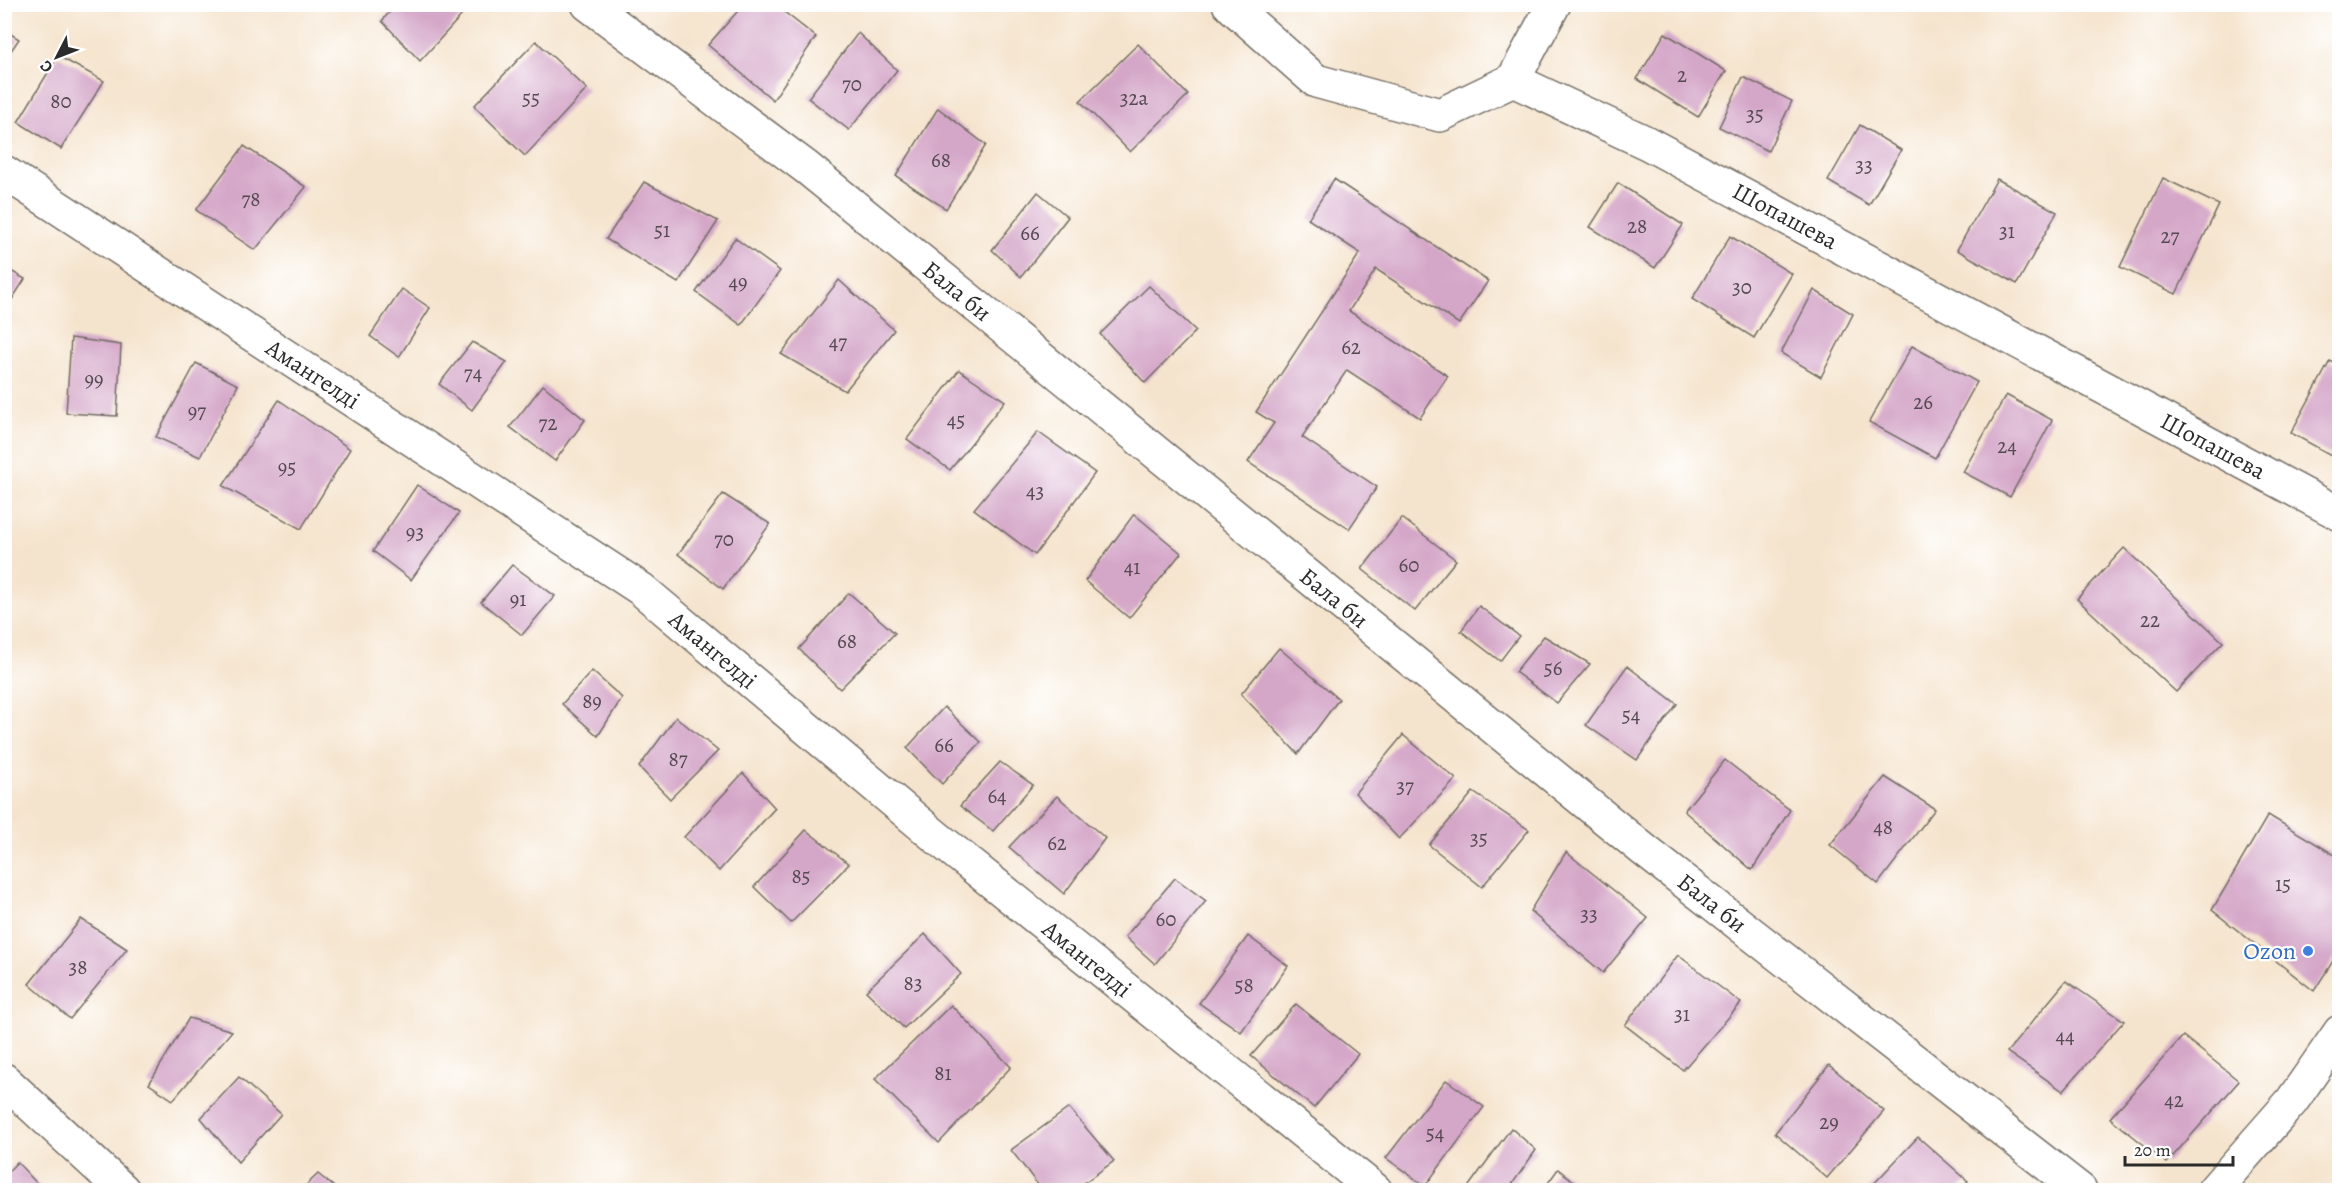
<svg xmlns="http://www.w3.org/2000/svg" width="2344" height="1195" font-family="Alegreya,serif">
<rect width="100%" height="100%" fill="#fff"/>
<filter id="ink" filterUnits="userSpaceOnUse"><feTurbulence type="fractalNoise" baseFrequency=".0167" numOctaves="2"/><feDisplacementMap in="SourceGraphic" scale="12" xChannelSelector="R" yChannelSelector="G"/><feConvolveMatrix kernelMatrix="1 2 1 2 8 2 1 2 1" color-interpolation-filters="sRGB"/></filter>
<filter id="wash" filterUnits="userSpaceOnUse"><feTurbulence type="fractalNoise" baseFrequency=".008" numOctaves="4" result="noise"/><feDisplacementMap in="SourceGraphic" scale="24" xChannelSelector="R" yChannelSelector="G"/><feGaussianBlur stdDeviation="1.35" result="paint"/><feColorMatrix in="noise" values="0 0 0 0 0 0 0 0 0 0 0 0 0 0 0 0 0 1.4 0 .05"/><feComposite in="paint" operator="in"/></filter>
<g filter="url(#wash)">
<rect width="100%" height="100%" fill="#f5e4cd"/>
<g id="blocks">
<g fill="#d4a6c8">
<path d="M396,4h76l-52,57 -38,-40z"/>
<path d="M744,4h30l42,33 -43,63 -65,-55z"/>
<path d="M4,30l15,9 -15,22z"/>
<path d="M858,33l39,37 -48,60 -41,-32z"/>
<path d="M1665,33l61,38 -28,46 -61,-38z"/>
<path d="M536,41l51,48 -62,67 -51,-50z"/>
<path d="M1138,44l50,51 -58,57 -50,-51z"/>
<path d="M58,56l46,25 -43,68 -43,-27z"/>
<path d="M1743,77l49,24 -24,50 -49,-24z"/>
<path d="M938,108l48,37 -40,64 -50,-33z"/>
<path d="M1860,125l41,25 -32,55 -41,-24z"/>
<path d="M244,146l62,41 -51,63 -59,-40z"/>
<path d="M2163,178l56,27 -43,89 -56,-27z"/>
<path d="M1334,179l154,102 -29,43 -83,-55 -27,42 99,65 -28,42 -73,-48 -45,67 75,50 -28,42 -101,-67 26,-39 -18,-11 104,-159 -52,-34z"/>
<path d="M1997,179l60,33 -40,72 -60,-34z"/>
<path d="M644,182l74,39 -40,62 -72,-44z"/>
<path d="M1618,183l65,42 -28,43 -65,-41z"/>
<path d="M1038,192l30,25 -47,60 -29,-27z"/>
<path d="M1730,236l62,38 -38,64 -62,-39z"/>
<path d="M735,238l45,33 -39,54 -45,-33z"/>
<path d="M4,267l21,12 -21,33z"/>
<path d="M839,280l55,50 -49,61 -64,-37z"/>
<path d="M1149,286l47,45 -51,52 -45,-49z"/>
<path d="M402,289l28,19 -31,49 -29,-21z"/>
<path d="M1814,290l39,24 -32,63 -40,-24z"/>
<path d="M71,338l50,7 -4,71 -51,-3z"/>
<path d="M472,342l35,20 -35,48 -33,-26z"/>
<path d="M1912,346l65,36 -42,76 -66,-36z"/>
<path d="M2330,361l10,5v94l-49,-27z"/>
<path d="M196,363l42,22 -38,72 -44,-20z"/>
<path d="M959,370l46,31 -55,69 -43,-31z"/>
<path d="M543,385l42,35 -30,41 -45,-34z"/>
<path d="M2006,395l46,25 -42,77 -47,-25z"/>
<path d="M279,400l71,49 -49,80 -78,-43z"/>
<path d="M1038,432l57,41 -60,82 -61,-46z"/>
<path d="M417,485l42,28 -48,67 -38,-29z"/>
<path d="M723,494l47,30 -47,65 -45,-35z"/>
<path d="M1134,514l47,39 -52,65 -44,-37z"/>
<path d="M1402,518l54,42 -41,51 -53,-42z"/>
<path d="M2124,548l99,94 -47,50 -99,-93z"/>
<path d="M512,565l43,31 -33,39 -41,-33z"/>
<path d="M849,593l46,40 -55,56 -41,-40z"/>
<path d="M1479,606l40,30 -19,25 -39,-30z"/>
<path d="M1544,636l46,28 -33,39 -42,-31z"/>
<path d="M1279,648l60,51 -41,55 -57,-60z"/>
<path d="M1627,666l50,38 -40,56 -51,-35z"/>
<path d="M592,671l30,27 -24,38 -36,-32z"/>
<path d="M944,707l37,35 -39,42 -35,-36z"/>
<path d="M676,717l42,34 -48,48 -31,-32z"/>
<path d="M1403,735l53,44 -57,60 -44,-46z"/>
<path d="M1725,760l65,50 -38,60 -68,-59z"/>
<path d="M1000,762l33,23 -40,46 -33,-25z"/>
<path d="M743,773l32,35 -56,63 -35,-34z"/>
<path d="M1885,777l50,32 -57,75 -48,-39z"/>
<path d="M1473,792l56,38 -47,57 -53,-42z"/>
<path d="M1057,796l48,42 -41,56 -55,-47z"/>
<path d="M2268,815l72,43v92l-26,41 -102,-81z"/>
<path d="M806,830l43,34 -58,59 -37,-36z"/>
<path d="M1566,852l82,66 -45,55 -73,-62z"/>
<path d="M1175,878l31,23 -51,63 -30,-27z"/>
<path d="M81,919l46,30 -57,70 -41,-35z"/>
<path d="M925,934l36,40 -57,54 -38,-37z"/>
<path d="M1248,936l40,30 -47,66 -42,-29z"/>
<path d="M1678,955l63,48 -58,67 -58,-45z"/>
<path d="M2066,981l58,40 -61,70 -56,-39z"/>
<path d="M1296,1004l62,50 -44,54 -63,-52z"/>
<path d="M951,1005l60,62 -72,76 -64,-64z"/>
<path d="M189,1018l43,13 -59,69 -24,-16z"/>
<path d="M2183,1036l56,45 -72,82 -57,-45z"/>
<path d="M1829,1065l55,46 -57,67 -52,-45z"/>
<path d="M239,1077l42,37 -43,48 -37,-44z"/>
<path d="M1446,1080l38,27 -59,79 -39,-28z"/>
<path d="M1069,1108l45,53 -40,29h-32l-31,-40z"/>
<path d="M1511,1128l25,22 -28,40h-42z"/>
<path d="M1918,1137l50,44 -10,9h-90z"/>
<path d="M17,1162l26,28h-39v-14z"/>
<path d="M1558,1169l27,21h-42z"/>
<path d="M318,1174l20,16h-37z"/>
</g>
</g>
</g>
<g filter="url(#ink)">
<use href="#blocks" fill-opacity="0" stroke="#726c64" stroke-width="1.5"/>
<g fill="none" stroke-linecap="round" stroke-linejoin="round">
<defs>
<g id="minor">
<path d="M588,4l219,164 837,682 436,340"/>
<path d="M1229,4l87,77 124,34 73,-35 134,63 693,371"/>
<path d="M1513,80l41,-76"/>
<path d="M4,172l637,417 294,247 440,354"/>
<path d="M4,1080l119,110"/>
<path d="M2214,1190l78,-89 48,-69"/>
</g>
</defs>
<use href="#minor" stroke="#726c64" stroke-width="36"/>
<use href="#minor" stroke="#fff" stroke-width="33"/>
</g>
</g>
<circle fill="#3f7fe0" stroke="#fff" stroke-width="2" cx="2308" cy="951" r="6"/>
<g text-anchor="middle" stroke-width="4.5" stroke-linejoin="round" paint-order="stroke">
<g font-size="21" fill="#554a52">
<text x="1682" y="82">2</text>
<text x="852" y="91">70</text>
<text x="531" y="105">55</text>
<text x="1134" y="105">32а</text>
<text x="61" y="108">80</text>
<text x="1755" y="121">35</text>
<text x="941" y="167">68</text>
<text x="1864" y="172">33</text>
<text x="251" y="206">78</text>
<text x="1637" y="233">28</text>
<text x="662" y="237">51</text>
<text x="2007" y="238">31</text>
<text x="1030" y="240">66</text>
<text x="2170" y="243">27</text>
<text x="738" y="289">49</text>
<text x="1742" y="294">30</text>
<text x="838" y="349">47</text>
<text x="1351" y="354">62</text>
<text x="473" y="380">74</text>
<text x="94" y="386">99</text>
<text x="1923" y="409">26</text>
<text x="197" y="418">97</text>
<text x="956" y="427">45</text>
<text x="548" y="430">72</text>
<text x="2007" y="453">24</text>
<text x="287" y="474">95</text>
<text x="1035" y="498">43</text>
<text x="415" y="539">93</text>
<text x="724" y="546">70</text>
<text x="1409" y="572">60</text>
<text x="1132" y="574">41</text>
<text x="518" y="606">91</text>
<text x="2150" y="627">22</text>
<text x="847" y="648">68</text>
<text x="1553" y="675">56</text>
<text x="592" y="708">89</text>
<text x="1631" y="722">54</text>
<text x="944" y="752">66</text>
<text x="678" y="766">87</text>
<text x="1405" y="793">37</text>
<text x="997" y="803">64</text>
<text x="1883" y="834">48</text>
<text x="1479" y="845">35</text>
<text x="1057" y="850">62</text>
<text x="801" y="883">85</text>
<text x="2283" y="891">15</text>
<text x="1589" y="921">33</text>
<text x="1166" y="926">60</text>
<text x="78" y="974">38</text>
<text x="913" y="990">83</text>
<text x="1244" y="992">58</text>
<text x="1682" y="1021">31</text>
<text x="2065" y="1043">44</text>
<text x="943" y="1080">81</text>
<text x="2174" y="1107">42</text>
<text x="1829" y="1129">29</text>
<text x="1435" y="1140">54</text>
</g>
<g font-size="24" fill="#2b2b2b" stroke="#fff">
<text transform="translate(1785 216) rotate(28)" y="8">Шопашева</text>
<text transform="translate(957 291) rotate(39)" y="8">Бала би</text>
<text transform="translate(313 374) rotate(33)" y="8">Амангелді</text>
<text transform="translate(2213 446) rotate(28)" y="8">Шопашева</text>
<text transform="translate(1334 598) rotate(39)" y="8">Бала би</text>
<text transform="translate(713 650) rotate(40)" y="8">Амангелді</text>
<text transform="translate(1712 903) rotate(38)" y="8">Бала би</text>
<text transform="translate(1087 959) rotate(39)" y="8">Амангелді</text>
</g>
<g font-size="24" fill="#366cbe" stroke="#fff" text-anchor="end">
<text x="2296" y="959">Ozon</text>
</g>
</g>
<rect width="2344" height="1195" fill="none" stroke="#fff" stroke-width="24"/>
<g transform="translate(57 57) rotate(228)" stroke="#ffffff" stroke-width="4.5" paint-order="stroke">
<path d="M0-4.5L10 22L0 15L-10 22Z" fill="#2b2b2b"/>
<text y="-9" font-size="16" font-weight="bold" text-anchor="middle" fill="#2b2b2b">С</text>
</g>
<path d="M2125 1156v9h108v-9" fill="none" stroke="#2b2b2b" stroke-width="3"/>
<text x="2134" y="1156" font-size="18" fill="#2b2b2b" stroke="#ffffff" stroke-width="4.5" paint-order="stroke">20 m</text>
</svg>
